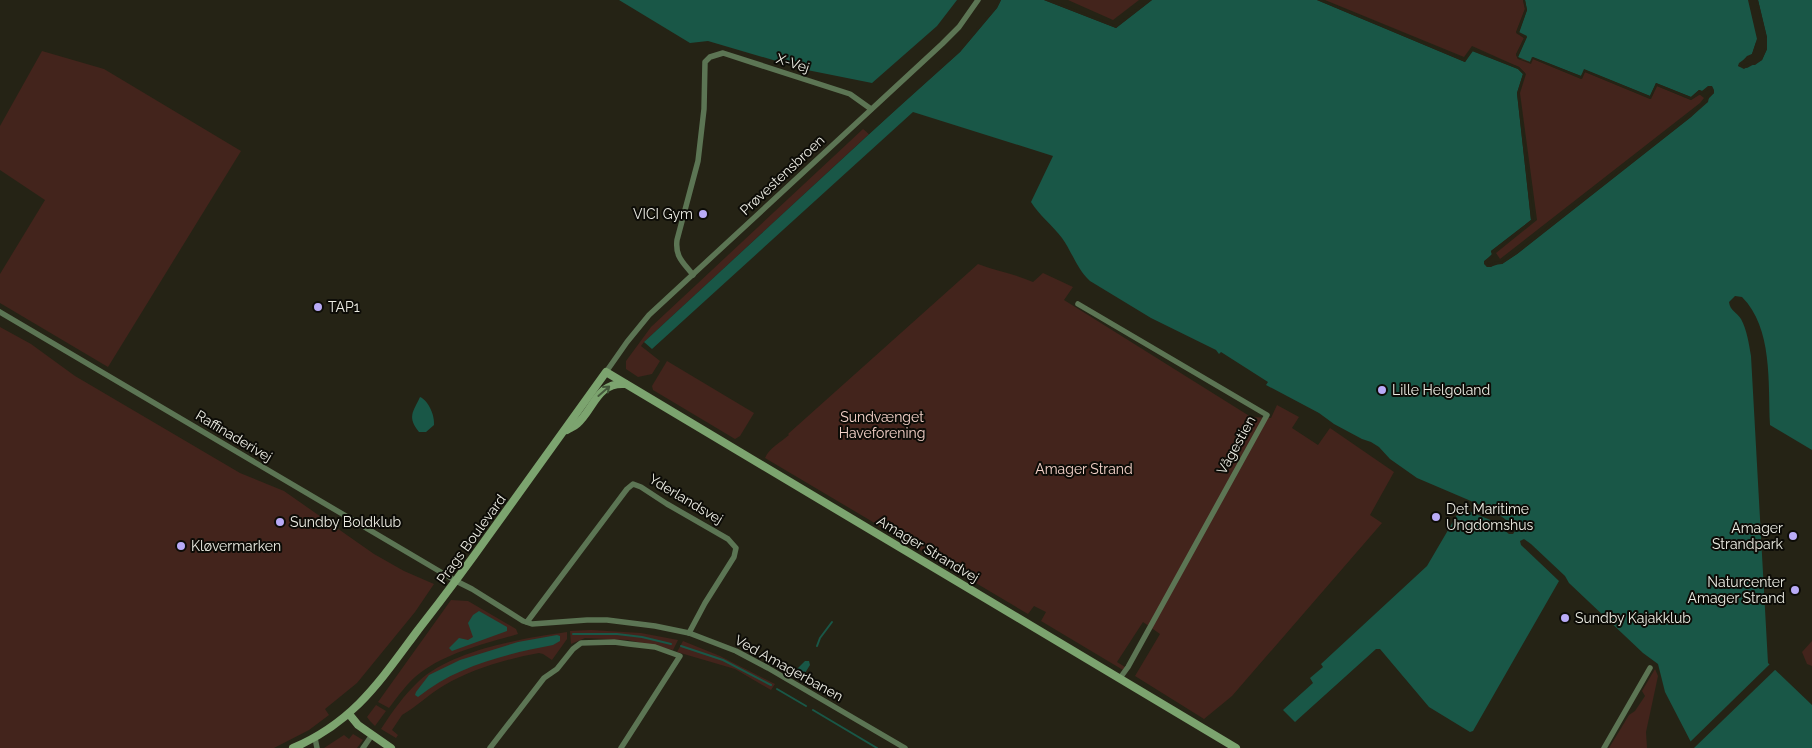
<svg xmlns="http://www.w3.org/2000/svg" width="1812" height="748" font-family="Raleway,sans-serif">
<rect width="100%" height="100%" fill="#252315"/>
<g fill="#43241c">
<path d="M1068,0h71l-26,20z"/>
<path d="M1325,0h198l2,9 -9,24 8,5 -8,16 2,5h15l49,20 3,-7 66,27 6,-13 34,14 8,-6 5,4 -4,5 -200,156 -4,-6 41,-33 -17,-127 6,-19 -7,-7 -47,-21 -8,11z"/>
<path d="M42,51l62,18 137,82 -133,216 -108,-64v-29l45,-74 -45,-30v-44z"/>
<path d="M863,129l6,5 -225,208 -3,4 19,15 -8,13 -14,3 -12,-8v-8l25,-34z"/>
<path d="M978,264c18,7 37,10 55,18l10,-9 30,14 -9,13 187,117 20,1 6,-13 22,12 -7,11 26,17 12,-17 64,44 -24,43 12,8 -150,173 -28,23 -69,-43 25,-42 -17,-12 -26,40 8,5 -2,3 -82,-49 5,-9 -12,-6 -6,8 -263,-156c4,-10 16,-16 24,-23l-1,-1z"/>
<path d="M0,327l31,17 44,32 165,97 44,18 90,63 30,17 30,13 -19,28 -58,71 -32,26 4,6 -20,15 -35,18h-274z"/>
<path d="M667,361l87,52 -14,23 -5,3 -82,-49 -1,-4z"/>
<path d="M451,600l17,1 48,28 2,5c-33,10 -70,18 -98,39 -12,9 -22,23 -31,35l-11,-6z"/>
<path d="M591,630l50,3 37,7 -5,10 -45,-10 -43,-2 -14,6 -1,-13z"/>
<path d="M567,632v7l-15,21 -9,-6 -4,-1c-33,6 -67,16 -96,33 -15,9 -28,22 -41,29l-10,15 6,5 -2,3 -15,-9c11,-17 23,-34 38,-48 33,-31 105,-43 148,-49z"/>
<path d="M683,641l37,15 55,28 -4,6 -36,-21 -58,-17z"/>
<path d="M1812,641v25l-5,-2 -5,-12z"/>
<path d="M1655,669l3,7 -12,56 1,16h-38l20,-33 6,-4 10,-15 -3,-5z"/>
<path d="M376,705l10,6 -11,15 -5,-5 -3,-4z"/>
<path d="M353,734l10,6 -6,8h-33l20,-13 5,4z"/>
</g>
<g fill="#195747">
<path d="M619,0h338l-20,26 -65,57 -65,-13 -99,-29 -18,2z"/>
<path d="M1001,0h43l72,28 36,-28h165l148,62 7,-11 46,18 5,5 -6,19 14,127 -40,31 1,3 -7,7 2,6c6,0 9,-3 15,-3l15,-10 174,-137 23,-24 -2,-6 -10,4 -3,-1 -8,7 -35,-14 -6,13 -65,-26 -4,6 -48,-19 -3,5 -12,-5 9,-20 -8,-4 8,-23 -2,-10h223l9,39 -5,15 -5,2 -9,10 9,2 15,-8 5,-11v-12l-9,-37h54v450l-42,-25c-2,-42 3,-97 -28,-128l-7,-1 -6,6c1,9 8,10 12,17 6,11 8,25 10,37l17,307 44,42v43h-118l-29,-56 -7,-28 -15,-11 -74,-70 -4,-7 -34,-32 -7,-5 -4,2 1,4 38,36 -86,150 -3,1 -41,-25 -49,-58h-4l-81,73 -12,-12 30,-27 -3,-5 13,-11 -2,-3 106,-98 34,-58 32,13 16,13h4l2,-3 -10,-12 -13,-9 -75,-32 -27,-19 -11,-12 -8,-5 -9,-3 -28,-15 -15,-11 -53,-28 2,-3 -47,-30 -2,2 -3,-4 -65,-32 -61,-37c-13,-12 -18,-29 -28,-43 -10,-13 -23,-23 -31,-36l22,-46 -140,-44 -261,237 -8,-7 260,-240 56,-50 37,-44z"/>
<path d="M420,397c9,4 15,19 14,28l-8,7h-7c-12,-15 -6,-20 1,-35z"/>
<path d="M479,611l28,16v4l-55,20 -3,-3 10,-10 9,2 5,-3 -5,-14 5,-8z"/>
<path d="M557,635l3,1v5l-7,4c-47,9 -97,21 -135,52l-3,-2 1,-3 13,-17 31,-15 58,-18z"/>
<path d="M805,661h4l1,4 -5,8 -6,1 -2,-5z"/>
</g>
<g fill="#252315">
<path d="M998,0h3l-4,8 -37,44 -91,82 -2,-2 91,-81 37,-45z"/>
<path d="M1044,0h7l64,25 33,-25h4l-36,28z"/>
<path d="M1317,0h6l141,59 7,-9 2,-1 46,18 6,6 -6,20 15,127 -40,32v4l-7,6 2,3 7,-4 5,1 14,-10 174,-137 17,-14 1,-5 5,-4 -1,-3h-2l-18,11 -34,-14 -7,13 -65,-27 -4,7 -48,-20 -2,5 -13,-5 -2,-4 8,-17 -8,-6 9,-23 -2,-9h2l2,10 -8,22 8,4 -9,21 2,2 10,3 2,-5 49,19 3,-7 66,27 6,-13 35,14 8,-7 3,1 6,-5h4l2,4v3l-5,4 -1,5 -17,15 -174,137 -15,10h-6l-5,3h-4l-3,-3v-3l8,-6 -1,-4 40,-31 -14,-127 6,-19 -5,-5 -45,-18 -8,11z"/>
<path d="M1756,0h2l9,38v11l-5,11 -7,5h-5l-6,4 -6,-3 1,-3 13,-9 5,-15 -2,12 -4,6 -10,7 1,2 7,-3h5l6,-5 5,-10v-10z"/>
<path d="M1771,663l6,5 -83,80h-2l-3,-5z"/>
</g>
<g fill="none" stroke-linecap="round" stroke-linejoin="round">
<g stroke="#195747" stroke-width="2">
<path d="M573,634h44l25,3 29,7"/>
<path d="M681,646l42,14 48,25"/>
<path d="M817,646l3,-8 12,-16"/>
<path d="M777,689l29,17"/>
<path d="M813,710l64,38"/>
</g>
<g stroke="#5c7554" stroke-width="5.5">
<path d="M693,275c-10,-13 -18,-18 -16,-35l21,-79 6,-52 1,-47 5,-5 13,-4 127,41 21,15"/>
<path d="M1078,304l189,111 -139,252 -8,11"/>
<path d="M0,312l456,269 16,8 51,32 9,3 55,-4h20l48,6 34,7 47,18 32,17 137,80"/>
<path d="M606,372l21,-30 22,-27 293,-271 17,-17 19,-27"/>
<path d="M527,622l100,-133 6,-5 8,3 26,17 61,35 8,9 -2,9 -29,46 -16,30"/>
<path d="M315,738l2,10"/>
<path d="M363,748l9,-13"/>
<path d="M490,748l54,-70 13,-9 16,-20 8,-6 33,-1 15,2 26,3 25,9 -59,92"/>
<path d="M1604,748l46,-80"/>
</g>
<g stroke="#7ca46f" stroke-width="8">
<path d="M567,430c3,-2 7,-3 10,-6 17,-15 20,-42 48,-40"/>
<path d="M349,714l9,11 33,23"/>
<path d="M293,748c61,-26 87,-67 125,-118 25,-32 49,-64 73,-98 38,-53 77,-107 115,-160l630,376"/>
</g>
</g>
<defs><path id="oneway-shaft" d="M-6 0H5M1.5-3L5.5 0L1.5 3" fill="none" stroke-width="1.6" stroke-linecap="round" stroke-linejoin="round" transform="scale(1.25)"/></defs>
<use stroke="#44583b" href="#oneway-shaft" transform="translate(604 391) rotate(-41)"/>
<g fill="#b9abf7" stroke="#0d0c07" stroke-width="2">
<circle cx="703" cy="214" r="5"/>
<circle cx="318" cy="307" r="5"/>
<circle cx="1382" cy="390" r="5"/>
<circle cx="1436" cy="517" r="5"/>
<circle cx="280" cy="522" r="5"/>
<circle cx="1793" cy="536" r="5"/>
<circle cx="181" cy="546" r="5"/>
<circle cx="1795" cy="590" r="5"/>
<circle cx="1565" cy="618" r="5"/>
</g>
<g text-anchor="middle" stroke-width="4" stroke-linejoin="round" paint-order="stroke">
<g font-size="14" fill="#edede4" stroke="#0d0c07">
<text transform="translate(793 63) rotate(18)" y="5">X-Vej</text>
<text transform="translate(782 175) rotate(-43)" y="5">Prøvestensbroen</text>
<text transform="translate(234 436) rotate(31)" y="5">Raffinaderivej</text>
<text transform="translate(1236 445) rotate(-61)" y="5">Vågestien</text>
<text transform="translate(686 499) rotate(31)" y="5">Yderlandsvej</text>
<text transform="translate(471 539) rotate(-54)" y="5">Prags Boulevard</text>
<text transform="translate(928 549) rotate(31)" y="5">Amager Strandvej</text>
<text transform="translate(789 668) rotate(29)" y="5">Ved Amagerbanen</text>
</g>
<g font-size="14" fill="#edede4" stroke="#0d0c07" text-anchor="start">
<text x="693" y="219" text-anchor="end">VICI Gym</text>
<text x="328" y="312">TAP1</text>
<text x="1392" y="395">Lille Helgoland</text>
<text x="1446" y="514">Det Maritime<tspan x="1446" dy="16">Ungdomshus</tspan></text>
<text x="290" y="527">Sundby Boldklub</text>
<text x="1783" y="533" text-anchor="end">Amager<tspan x="1783" dy="16">Strandpark</tspan></text>
<text x="191" y="551">Kløvermarken</text>
<text x="1785" y="587" text-anchor="end">Naturcenter<tspan x="1785" dy="16">Amager Strand</tspan></text>
<text x="1575" y="623">Sundby Kajakklub</text>
</g>
<g font-size="14" fill="#f5d3ca" stroke="#0d0c07">
<text x="882" y="422">Sundvænget<tspan x="882" dy="16">Haveforening</tspan></text>
<text x="1084" y="474">Amager Strand</text>
</g>
</g>
</svg>
